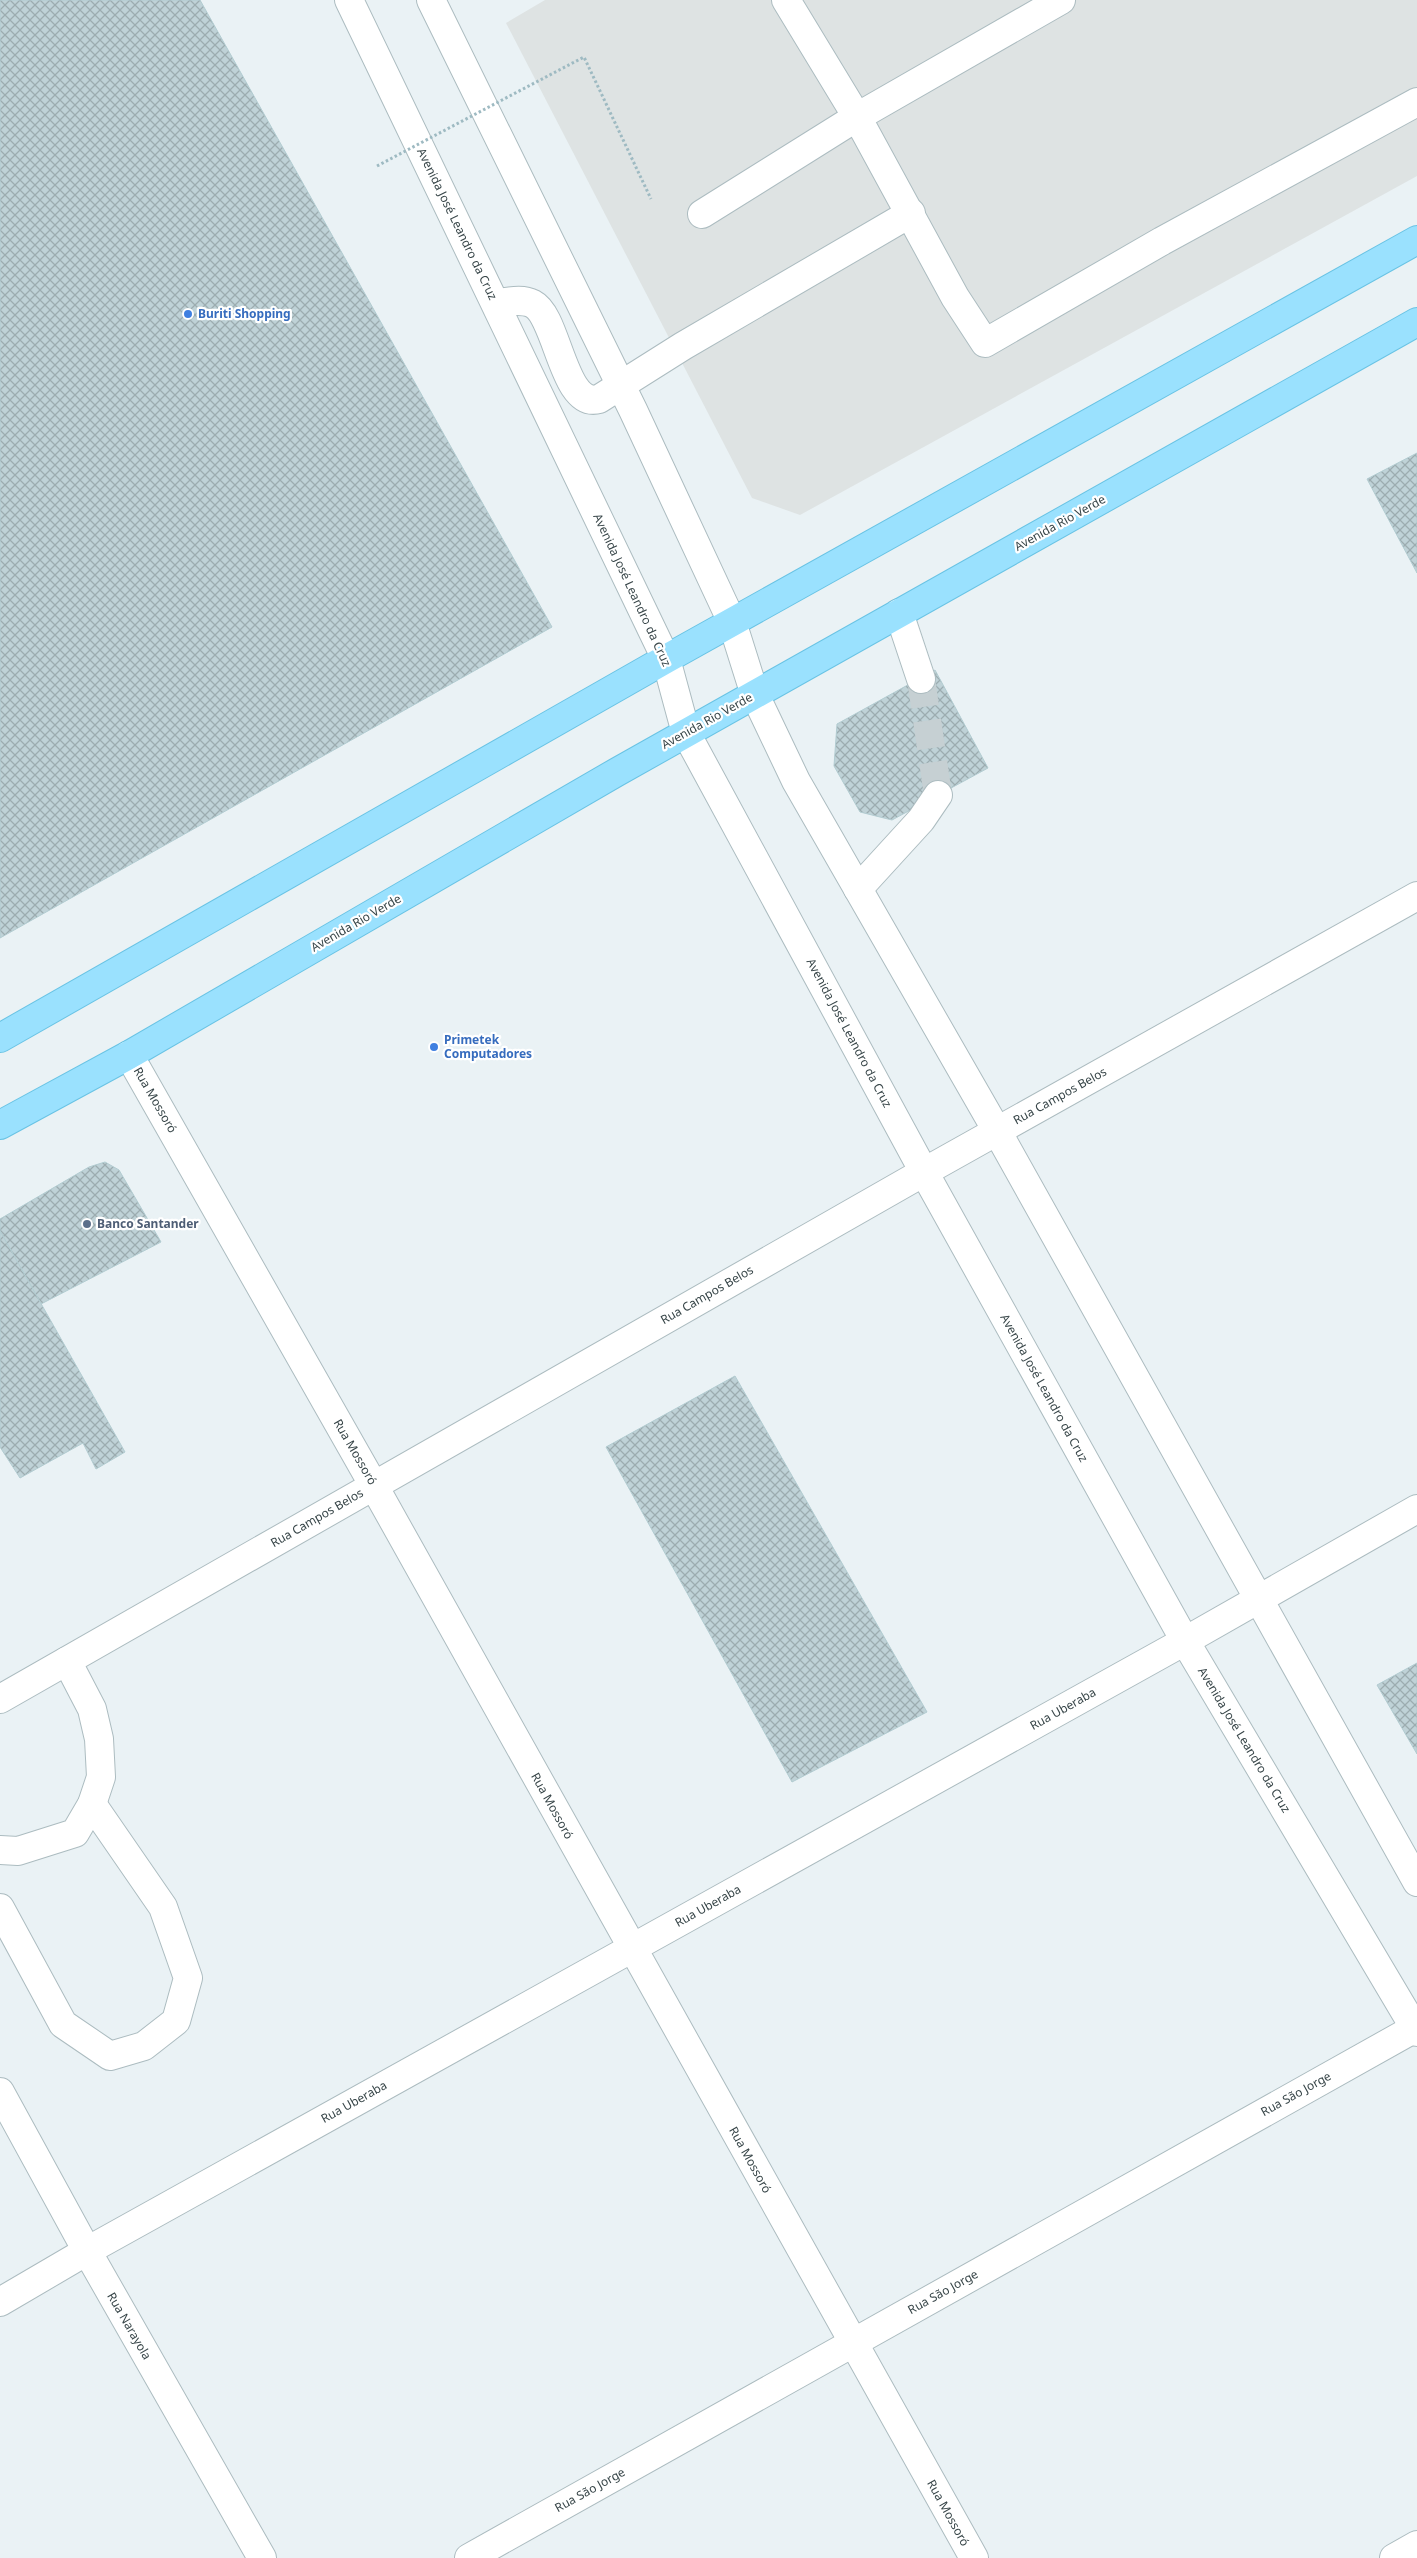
<svg xmlns="http://www.w3.org/2000/svg" width="1417" height="2558" font-family="'Noto Sans',sans-serif">
<defs>
<pattern id="building-cross-hatch" width="8" height="8" patternUnits="userSpaceOnUse" patternTransform="scale(1.25)"><rect width="8" height="8" fill="#bfd2d7"/><path d="M0 0l8 8M0 8l8-8" fill="none" stroke="#9cacb0"/></pattern>
</defs>
<rect width="100%" height="100%" fill="#eaf2f5"/>
<path fill="#dee3e3" d="M545,0h872v176l-617,339 -48,-17 -246,-475z"/>
<g fill="url(#building-cross-hatch)" stroke="#b2ccd1">
<path d="M0,0h200l352,627 -552,311z"/>
<path d="M1417,453v120l-50,-94z"/>
<path d="M935,670l53,98 -96,52 -32,-8 -26,-46 3,-42z"/>
<path d="M105,1162l14,8 42,72 -120,62 -41,-73v-12l89,-52z"/>
<path d="M0,1231l125,221 -29,17 -13,-26 -63,35 -20,-31z"/>
<path d="M735,1376l192,336 -135,70 -186,-335z"/>
<path d="M1417,1663v91l-40,-69z"/>
</g>
<g fill="none" stroke-linecap="round" stroke-linejoin="round">
<path stroke="#c6d0d3" stroke-width="28" stroke-dasharray="28 14" stroke-linecap="butt" d="M921,679l17,116"/>
<defs>
<g id="minor">
<path d="M349,0l317,659 20,74 238,439 261,469 232,391"/>
<path d="M431,0l202,410 99,212 23,73 41,86 201,350 420,751"/>
<path d="M786,0l71,117 98,180 30,46 177,-102 255,-139"/>
<path d="M702,214l155,-97 204,-117"/>
<path d="M496,303c12,-1 25,-5 37,1 25,13 30,105 66,95l84,-53 228,-133"/>
<path d="M899,613l22,66"/>
<path d="M858,889l63,-69 17,-25"/>
<path d="M129,1055l245,431 600,1072"/>
<path d="M0,1699l924,-527 493,-276"/>
<path d="M0,1850l18,1 57,-18 17,-29 9,-27 -2,-38 -7,-30 -25,-48"/>
<path d="M0,1908l63,116 47,32 34,-10 32,-25 12,-43 -25,-71 -71,-103"/>
<path d="M0,2092l87,159 175,307"/>
<path d="M0,2302l87,-51 1098,-610 232,-132"/>
<path d="M469,2558l948,-531"/>
<path d="M1394,2558l23,-13"/>
</g>
<g id="major">
<path d="M0,1038l666,-379 751,-419"/>
<path d="M0,1125l129,-70 488,-283 800,-450"/>
</g>
</defs>
<use href="#minor" stroke="#acbcc0" stroke-width="30"/>
<use href="#major" stroke="#69c3e4" stroke-width="30"/>
<path stroke="#9ebac2" stroke-width="3" stroke-dasharray="2.5 2.5" stroke-linecap="butt" d="M523,89l61,-32 67,142"/>
<use href="#minor" stroke="#fff" stroke-width="28"/>
<use href="#major" stroke="#9ae1fe" stroke-width="28"/>
<path stroke="#9ebac2" stroke-width="3" stroke-dasharray="2.5 2.5" stroke-linecap="butt" d="M377,166l146,-77"/>
</g>
<g fill="#3f7fe0" stroke="#fff" stroke-width="2">
<circle cx="188" cy="314" r="5"/>
<circle cx="434" cy="1047" r="5"/>
</g>
<circle fill="#5c6f8a" stroke="#fff" stroke-width="2" cx="87" cy="1224" r="5"/>
<g text-anchor="middle" stroke-width="4.5" stroke-linejoin="round" paint-order="stroke">
<g font-size="12" fill="#384649" stroke="#fff">
<text transform="translate(457 224) rotate(64)" y="4">Avenida José Leandro da Cruz</text>
<text transform="translate(1060 523) rotate(-29)" y="4">Avenida Rio Verde</text>
<text transform="translate(632 590) rotate(65)" y="4">Avenida José Leandro da Cruz</text>
<text transform="translate(707 721) rotate(-29)" y="4">Avenida Rio Verde</text>
<text transform="translate(356 923) rotate(-30)" y="4">Avenida Rio Verde</text>
<text transform="translate(849 1033) rotate(62)" y="4">Avenida José Leandro da Cruz</text>
<text transform="translate(1060 1096) rotate(-29)" y="4">Rua Campos Belos</text>
<text transform="translate(155 1100) rotate(60)" y="4">Rua Mossoró</text>
<text transform="translate(707 1295) rotate(-30)" y="4">Rua Campos Belos</text>
<text transform="translate(1044 1388) rotate(61)" y="4">Avenida José Leandro da Cruz</text>
<text transform="translate(355 1452) rotate(60)" y="4">Rua Mossoró</text>
<text transform="translate(317 1518) rotate(-30)" y="4">Rua Campos Belos</text>
<text transform="translate(1063 1709) rotate(-29)" y="4">Rua Uberaba</text>
<text transform="translate(1244 1740) rotate(59)" y="4">Avenida José Leandro da Cruz</text>
<text transform="translate(552 1806) rotate(61)" y="4">Rua Mossoró</text>
<text transform="translate(708 1906) rotate(-29)" y="4">Rua Uberaba</text>
<text transform="translate(1296 2094) rotate(-29)" y="4">Rua São Jorge</text>
<text transform="translate(354 2102) rotate(-29)" y="4">Rua Uberaba</text>
<text transform="translate(750 2160) rotate(61)" y="4">Rua Mossoró</text>
<text transform="translate(943 2292) rotate(-29)" y="4">Rua São Jorge</text>
<text transform="translate(129 2326) rotate(60)" y="4">Rua Narayola</text>
<text transform="translate(590 2490) rotate(-29)" y="4">Rua São Jorge</text>
<text transform="translate(948 2513) rotate(61)" y="4">Rua Mossoró</text>
</g>
<g font-size="12" font-weight="bold" fill="#366cbe" stroke="#fff" text-anchor="start">
<text x="198" y="318">Buriti Shopping</text>
<text x="444" y="1044">Primetek<tspan x="444" dy="14">Computadores</tspan></text>
</g>
<g font-size="12" font-weight="bold" fill="#4e5e75" stroke="#fff" text-anchor="start">
<text x="97" y="1228">Banco Santander</text>
</g>
</g>
</svg>
